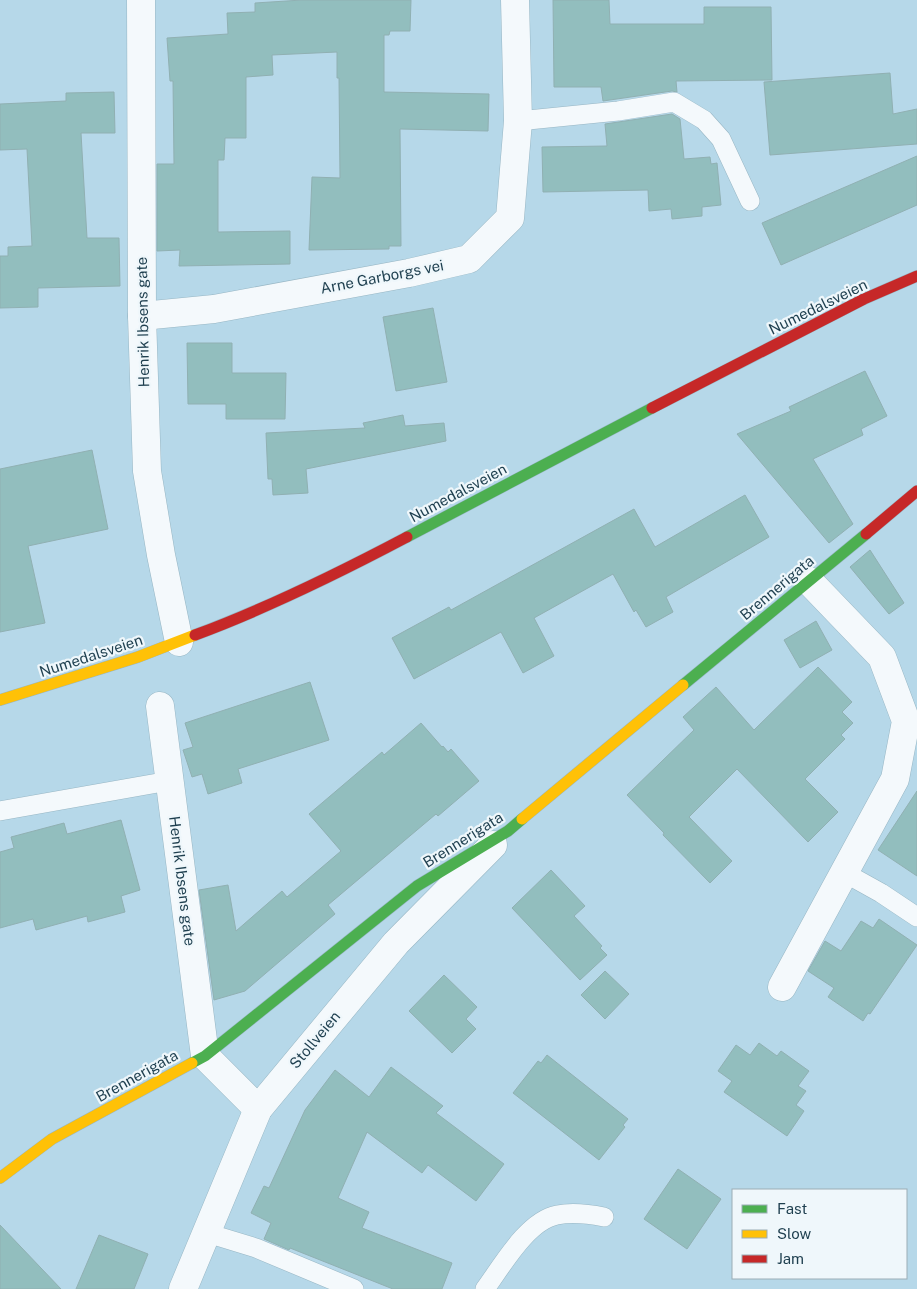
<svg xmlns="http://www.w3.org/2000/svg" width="917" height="1289" font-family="'Public Sans',sans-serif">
<rect width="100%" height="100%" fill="#b6d8e9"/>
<g fill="#92bebe" stroke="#90b0b2">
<path d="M302,0h109l-1,31h-20l-1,4h-5v57l105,2 -1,37 -88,-2 1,117h-12v3l-80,1 3,-73 28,1 -1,-100h-2v-26l-65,3 1,20 -27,2v61h-21l-1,22h-6v72l72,-1v33l-111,2 1,-16 -23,1v-87h17l-1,-83h-3l-3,-43 61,-4 -1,-21 28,-1v-9z"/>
<path d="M553,0h56l1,24h94v-17h67l1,73 -96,1 1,11 -5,-1 -69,10 -2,-14h-47z"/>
<path d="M890,73l3,41 24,-5v35l-147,11 -6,-73z"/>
<path d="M114,92l1,41h-34l6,105h32l1,48 -82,2v19l-38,1v-52h8v-9l24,-1 -5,-97 -27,1v-46l66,-3v-8z"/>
<path d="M672,114l8,5 4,40 26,-2 1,7 6,-1 4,42 -19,2v9l-30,3 -1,-10 -22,2 -1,-21 -105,2 -1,-45 65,-1 -2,-22z"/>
<path d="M917,156v49l-136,60 -19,-42z"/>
<path d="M433,308l14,74 -51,9 -13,-74z"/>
<path d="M187,343h45v30h54l-1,46h-59v-15h-38z"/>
<path d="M865,371l22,45 -26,13 2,6 -50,24 40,65 -24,19 -92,-109 54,-23 -2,-4z"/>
<path d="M403,415l2,11 39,-3 2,18 -140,28 2,24 -35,2 -1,-16h-4l-2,-46 99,-5 -2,-5z"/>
<path d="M92,450l16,79 -80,17 17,77 -45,9v-163z"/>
<path d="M745,495l24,42 -103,60 7,15 -27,15 -10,-17 -2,2 -21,-38 -79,44 20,38 -31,17 -22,-41 -87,47 -22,-41 57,-31 2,3 183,-101 21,38z"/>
<path d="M870,550l34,53 -15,11 -39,-47z"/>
<path d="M816,621l16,29 -32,18 -16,-28z"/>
<path d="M818,667l34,35 -10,10 11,11 -12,12 4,4 -40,40 33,33 -30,30 -71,-73 -48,48 43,44 -22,22 -47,-48 1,-2 -37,-38 67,-65 -11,-13 33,-30 38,43z"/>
<path d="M310,682l19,58 -91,29 4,14 -34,11 -6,-20 -10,3 -9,-27 10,-3 -8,-24z"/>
<path d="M421,723l21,24 1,-1 5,6 3,-3 28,32 -41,35 -2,-2 -108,91 7,9 -90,77 -31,9 -15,-110 29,-5 8,46 46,-40 5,6 54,-46 -32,-37 73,-62 2,3z"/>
<path d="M917,791v85l-39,-26z"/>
<path d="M121,820l19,70 -19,6 4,16 -37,10 -1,-6 -51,14 -3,-11 -33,9v-76l14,-4 -3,-11 53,-14 3,11z"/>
<path d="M551,870l34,36 -11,10 28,30 -2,2 7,7 -27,25 -68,-72z"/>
<path d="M879,919l38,26 -47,69 -2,-1 -5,8 -35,-24 6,-9 -26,-17 17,-30 16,10 20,-30 12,7z"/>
<path d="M605,971l24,23 -24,25 -24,-24z"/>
<path d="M444,975l33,32 -11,12 10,10 -24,24 -43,-42z"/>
<path d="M759,1043l18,13 4,-5 28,20 -11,15 8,5 -10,14 8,6 -17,25 -63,-44 8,-11 -14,-10 18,-26 14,10z"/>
<path d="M547,1055l81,64 -5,6 2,2 -26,33 -86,-67 25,-32 3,2z"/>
<path d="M391,1067l52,39 -7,7 68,51 -28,37 -48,-36 -6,8 -55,-41 -29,66 31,14 -7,16 90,35 -10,26h-49l-103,-41 -1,2 -25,-11 7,-16 -20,-10 13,-27 5,2 36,-78 30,-40 34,27z"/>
<path d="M678,1169l43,30 -34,50 -43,-30z"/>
<path d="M0,1225l61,64h-61z"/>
<path d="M99,1235l49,19 -14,35h-58z"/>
</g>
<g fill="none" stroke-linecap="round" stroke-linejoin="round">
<defs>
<g id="lane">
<path d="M518,121l100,-10 56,-9 30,18 17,19 29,62"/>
<path d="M0,811l169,-30"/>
<path d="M845,873l36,20 36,24"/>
<path d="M207,1233l49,15 98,41"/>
<path d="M485,1289c17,-23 42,-68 72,-74 15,-3 32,-1 47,2"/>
</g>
<g id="street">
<path d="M141,0l1,316 5,155 14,84 18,87"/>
<path d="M142,316l72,-7 195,-36 60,-14 41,-41 8,-97 -3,-121"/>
<path d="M160,706l45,350 53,53"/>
<path d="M782,987l113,-208 11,-58 -24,-64 -73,-76"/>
<path d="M183,1289l75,-180 138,-166 97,-98"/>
</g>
<g id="fast">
<path d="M407,537l245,-129"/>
<path d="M683,685l183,-151"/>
<path d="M192,1063l13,-7 212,-170 91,-55 14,-12"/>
</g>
<g id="slow">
<path d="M0,700l138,-43 57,-22"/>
<path d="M522,819l161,-134"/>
<path d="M0,1178l52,-39 140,-76"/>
</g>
<g id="jam">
<path d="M652,408l212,-109 53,-23"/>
<path d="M866,534l51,-43"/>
<path d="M195,635c73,-27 142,-61 212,-98"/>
</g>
</defs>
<use href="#lane" stroke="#97b6c4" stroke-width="20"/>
<use href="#street" stroke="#97b6c4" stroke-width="29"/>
<use href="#fast" stroke="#97b6c4" stroke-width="12"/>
<use href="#slow" stroke="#97b6c4" stroke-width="12"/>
<use href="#jam" stroke="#97b6c4" stroke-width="12"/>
<use href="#lane" stroke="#f4f9fc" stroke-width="19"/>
<use href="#street" stroke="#f4f9fc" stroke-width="28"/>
<use href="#fast" stroke="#4caf50" stroke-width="11"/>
<use href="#slow" stroke="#ffc107" stroke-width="11"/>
<use href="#jam" stroke="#c62828" stroke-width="11"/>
</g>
<g text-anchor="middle" stroke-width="4.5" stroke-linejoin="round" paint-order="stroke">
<g font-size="15" fill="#1e3f4f" stroke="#eff7fb">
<text transform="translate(382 277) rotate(-11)" y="5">Arne Garborgs vei</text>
<text transform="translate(818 307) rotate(-26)" y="5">Numedalsveien</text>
<text transform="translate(143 322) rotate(-91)" y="5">Henrik Ibsens gate</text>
<text transform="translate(458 493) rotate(-28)" y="5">Numedalsveien</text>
<text transform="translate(777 588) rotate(-40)" y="5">Brennerigata</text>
<text transform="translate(91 656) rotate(-18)" y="5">Numedalsveien</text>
<text transform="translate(463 840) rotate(-32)" y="5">Brennerigata</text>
<text transform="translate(182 881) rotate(83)" y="5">Henrik Ibsens gate</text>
<text transform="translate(315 1040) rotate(-50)" y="5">Stollveien</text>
<text transform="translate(137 1076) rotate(-29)" y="5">Brennerigata</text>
</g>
</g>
<rect x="732" y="1189" width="175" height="90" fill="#eff7fb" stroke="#9badb6"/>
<rect x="742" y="1205" width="25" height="8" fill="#4caf50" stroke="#9badb6"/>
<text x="777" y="1214" font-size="15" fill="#1e3f4f">Fast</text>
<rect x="742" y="1230" width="25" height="8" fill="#ffc107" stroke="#9badb6"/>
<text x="777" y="1239" font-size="15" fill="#1e3f4f">Slow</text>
<rect x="742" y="1255" width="25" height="8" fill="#c62828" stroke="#9badb6"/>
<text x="777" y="1264" font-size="15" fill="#1e3f4f">Jam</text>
</svg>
